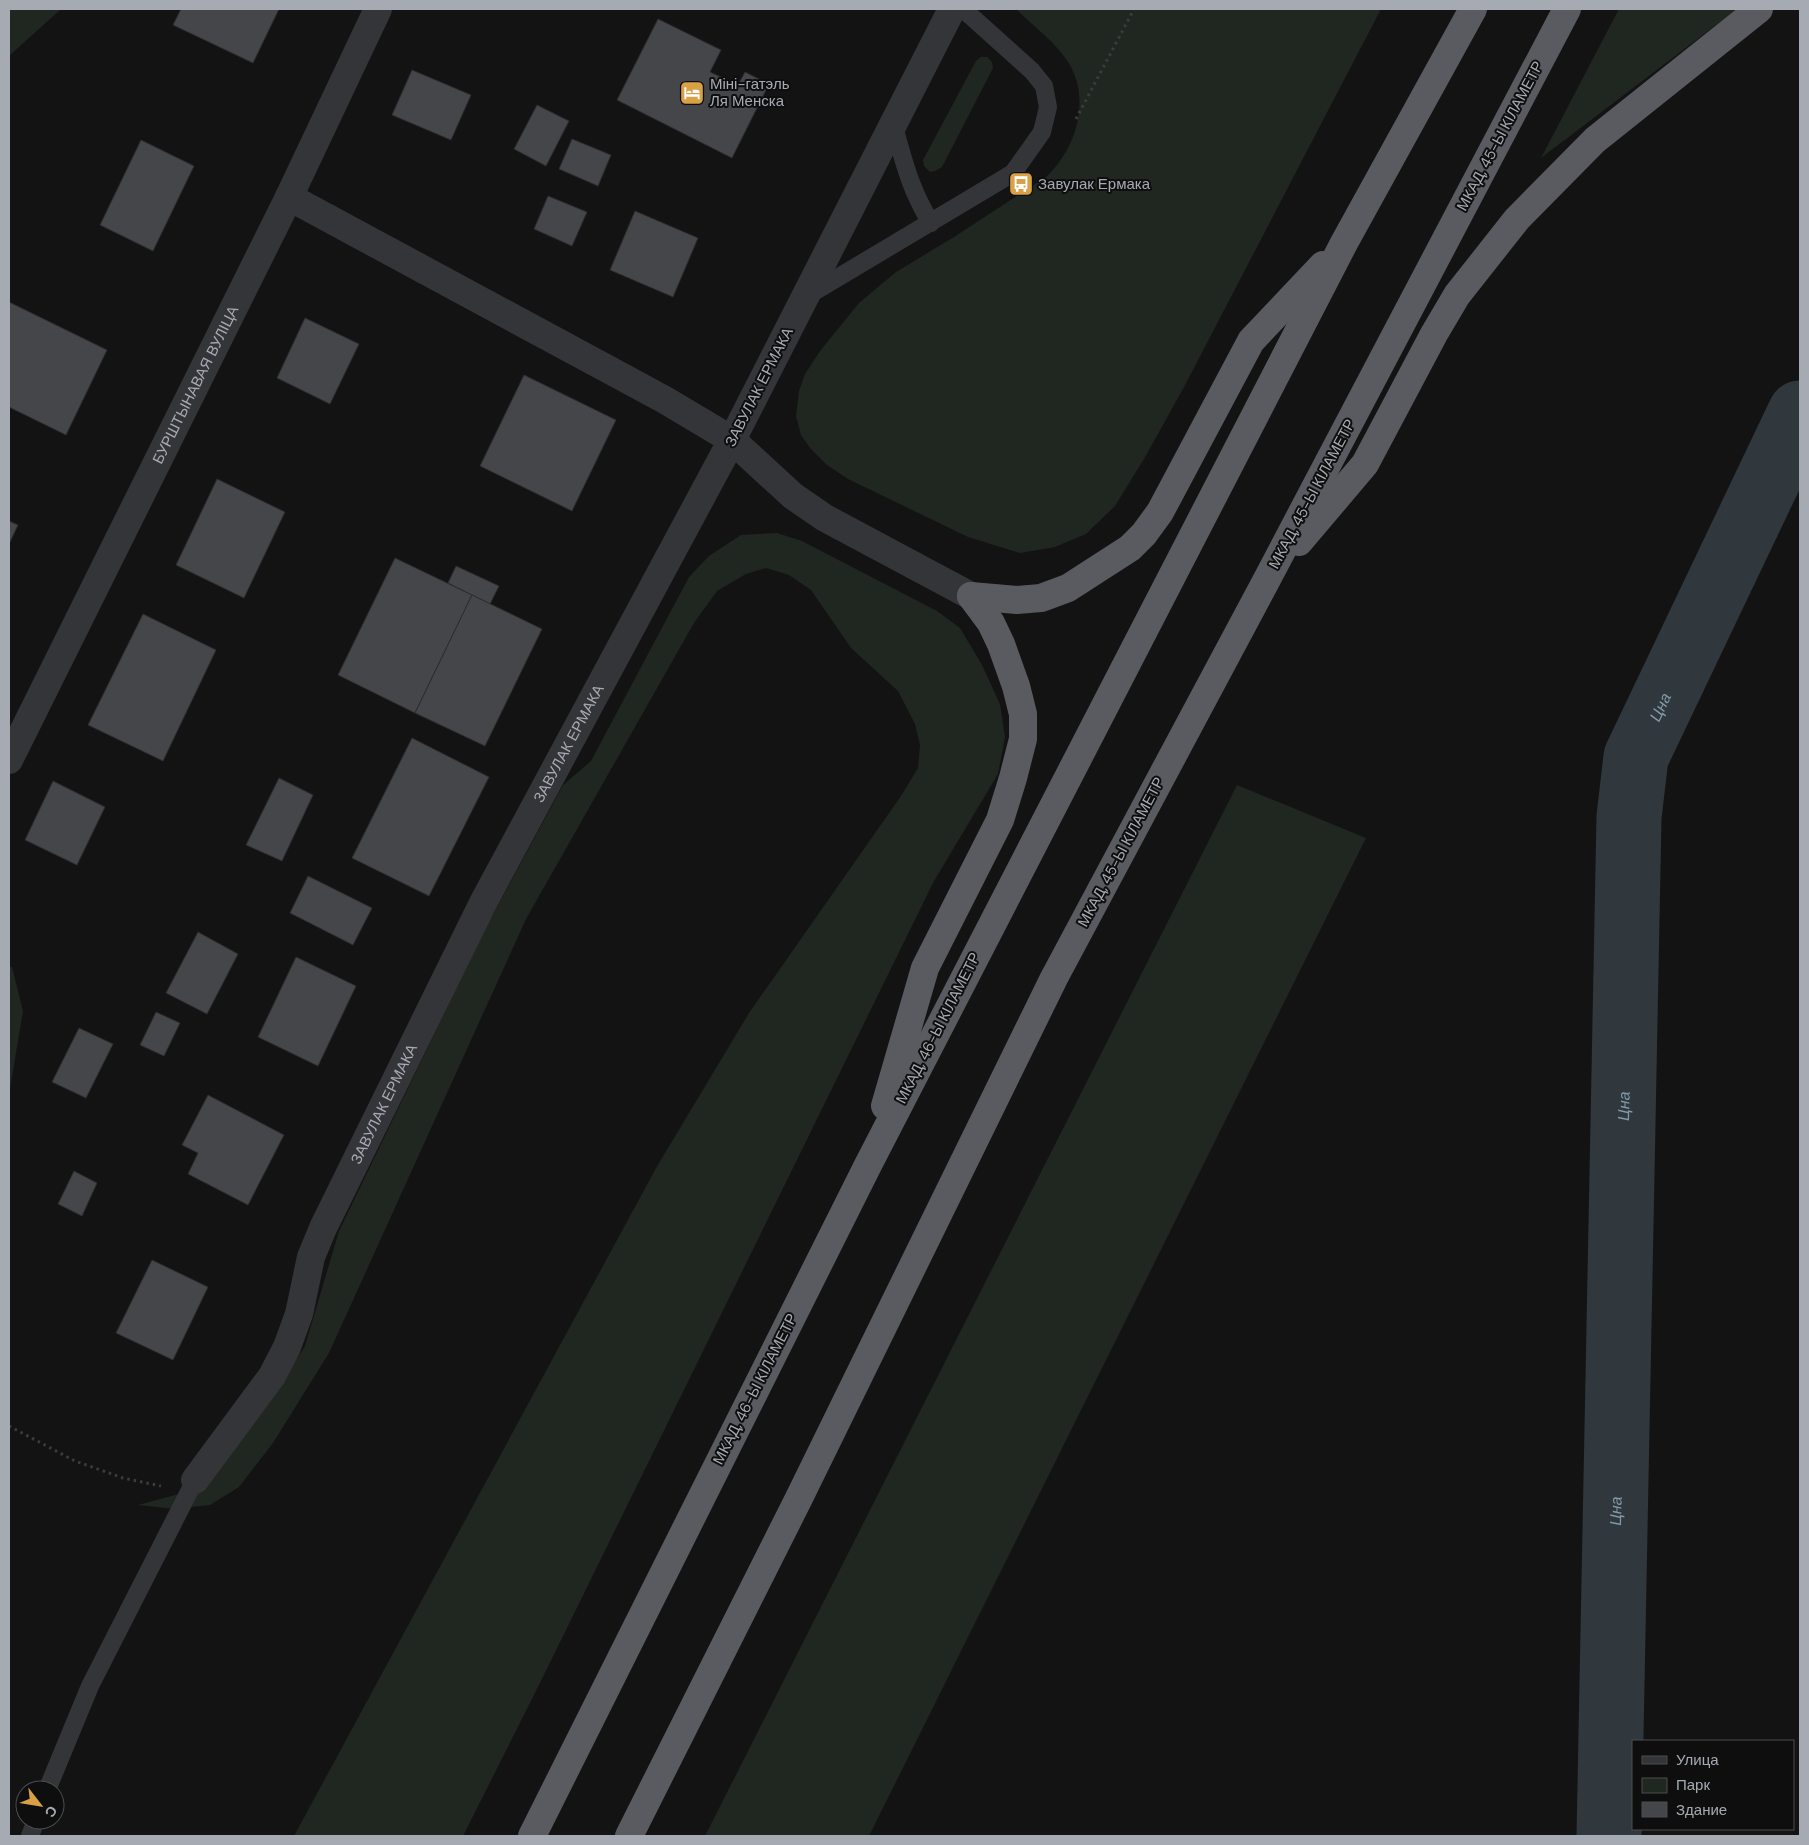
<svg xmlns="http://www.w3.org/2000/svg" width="1809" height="1845" font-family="'DM Sans',sans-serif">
<rect width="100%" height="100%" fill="#131314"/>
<g fill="#202620">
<path d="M9,9h52l-52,47z"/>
<path d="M1016,9h365l-198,380 -39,70 -29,47 -29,28 -31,13 -35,6 -52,-16 -120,-58 -21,-14 -17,-17 -9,-13 -5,-19 3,-25 6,-17 15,-23 39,-48 37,-31 58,-35 92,-60c33,-31 47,-85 17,-122 -14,-18 -32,-31 -47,-46z"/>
<path d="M1619,9h118l-196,149z"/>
<path d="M981,57h6l5,5 1,6 -51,99 -7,4 -5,1 -6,-6 -1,-6 53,-99z"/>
<path d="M777,533l25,8 135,70 23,17 22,37 18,39 5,33 -7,37 -64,107 -397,808 -74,147h-169l362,-668 93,-155 152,-217 17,-28 2,-23 -5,-21 -17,-33 -47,-43 -40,-58 -22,-15 -23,-7 -20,6 -29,17 -23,32 -168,296 -197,434 -56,90 -34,44 -29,18 -35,4 -37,-4 52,-14 32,-28 44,-56 39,-61 34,-115 145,-300 79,-146 28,-24 98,-184 20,-21 32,-21z"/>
<path d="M1237,785l129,53 -497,998h-164z"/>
<path d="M9,966l3,1 11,44 -14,84z"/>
</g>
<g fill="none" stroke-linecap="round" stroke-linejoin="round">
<path stroke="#30383d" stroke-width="65" id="s1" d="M1609,1836l20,-1019 7,-60 164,-344"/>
</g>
<g fill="#454649" stroke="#2d2d30">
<path d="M181,9h98l-26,54 -80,-38z"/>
<path d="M658,19l63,31 -11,22 28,13 7,-13 24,12 -37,74 -115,-58z"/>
<path d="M412,70l59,25 -20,45 -59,-25z"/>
<path d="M537,105l32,16 -23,45 -32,-17z"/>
<path d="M572,139l39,16 -13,31 -39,-17z"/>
<path d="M141,140l53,26 -41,85 -53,-26z"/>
<path d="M548,196l39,16 -15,34 -38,-17z"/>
<path d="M635,211l63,27 -25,59 -63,-27z"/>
<path d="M9,302l98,48 -41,85 -57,-28z"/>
<path d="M305,318l54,26 -29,60 -53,-26z"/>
<path d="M524,375l92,45 -44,91 -92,-45z"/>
<path d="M217,479l68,33 -41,86 -68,-33z"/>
<path d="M9,521l9,4 -9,19z"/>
<path d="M395,558l77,37 -57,118 -77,-38z"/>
<path d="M456,566l43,20 -9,18 -42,-21z"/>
<path d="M472,595l70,34 -57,117 -70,-33z"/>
<path d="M143,614l73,36 -53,111 -75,-36z"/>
<path d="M412,738l77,39 -60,119 -77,-38z"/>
<path d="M279,778l34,17 -31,66 -36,-16z"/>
<path d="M53,781l52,26 -28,58 -52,-25z"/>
<path d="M308,876l64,32 -19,37 -63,-32z"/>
<path d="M198,932l40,22 -31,60 -41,-21z"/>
<path d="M296,957l60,29 -38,80 -60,-29z"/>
<path d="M156,1012l24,11 -16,33 -24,-11z"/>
<path d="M79,1028l34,16 -27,54 -34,-16z"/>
<path d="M208,1095l76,40 -36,70 -60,-31 10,-21 -16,-8z"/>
<path d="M74,1171l23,12 -15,33 -24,-12z"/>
<path d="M152,1260l56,27 -35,73 -57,-27z"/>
</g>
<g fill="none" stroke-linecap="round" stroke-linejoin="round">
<g stroke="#3b3c3f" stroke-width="3" stroke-dasharray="2.5 4" stroke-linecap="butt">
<path d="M1076,119l58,-110"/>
<path d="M9,1426l66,35 48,17 38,8"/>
</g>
<g stroke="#343539" stroke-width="18">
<path d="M893,123c11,39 17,66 38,100"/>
<path d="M807,296l206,-123 29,-41 6,-25 -4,-21 -12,-15 -69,-62"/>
<path d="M47,1790l43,-104 105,-206"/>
<path d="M30,1836l6,-16"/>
</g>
<g stroke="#343539" stroke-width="28">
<path id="s2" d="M9,760l280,-563 89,-188"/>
<path id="s3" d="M195,1480l77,-104 15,-29 12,-33 12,-57 12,-29 160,-325 249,-463 -67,-40 -376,-203"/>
</g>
<path stroke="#343539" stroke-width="28" d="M952,9l-220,431 61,56 32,22 146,78"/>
<g stroke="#595b60" stroke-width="28">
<path d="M1299,542l66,-78 69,-130 23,-39 60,-76 78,-79 164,-131"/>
<path d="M971,596l46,4 24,-2 27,-10 62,-40 14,-14 16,-22 91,-171 72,-76"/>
<path d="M885,1106l40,-138 75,-148 13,-42 10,-39v-25l-7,-28 -15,-42 -10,-21 -20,-27"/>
<path d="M532,1836l336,-671 476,-922 129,-234"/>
<path d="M629,1836l170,-338 255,-520 211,-395 302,-574"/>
</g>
</g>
<defs>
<symbol id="hotel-square" viewBox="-11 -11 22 22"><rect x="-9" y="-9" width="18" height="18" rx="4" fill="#d9a146" stroke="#0e0e0f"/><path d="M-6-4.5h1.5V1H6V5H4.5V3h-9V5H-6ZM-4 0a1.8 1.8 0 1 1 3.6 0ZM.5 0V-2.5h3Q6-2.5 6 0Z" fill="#fff"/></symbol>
<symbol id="bus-square" viewBox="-11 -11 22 22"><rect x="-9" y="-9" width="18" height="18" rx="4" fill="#d9a146" stroke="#0e0e0f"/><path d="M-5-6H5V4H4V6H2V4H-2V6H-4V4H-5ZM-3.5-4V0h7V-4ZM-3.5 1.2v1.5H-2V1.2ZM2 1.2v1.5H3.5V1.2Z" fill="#fff"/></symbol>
</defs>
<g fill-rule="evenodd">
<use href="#hotel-square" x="678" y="79" width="28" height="28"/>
<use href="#bus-square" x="1007" y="170" width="28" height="28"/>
</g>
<g text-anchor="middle" stroke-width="4" stroke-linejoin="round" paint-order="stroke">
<g font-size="15" fill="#a6abb3" stroke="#0e0e0f" text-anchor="start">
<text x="710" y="89">Міні-гатэль<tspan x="710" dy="17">Ля Менска</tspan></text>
<text x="1038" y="189">Завулак Ермака</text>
</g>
<g font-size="15" fill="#a6abb3" stroke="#0e0e0f">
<text transform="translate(1500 136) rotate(-62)" y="5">МКАД, 45-Ы КІЛАМЕТР</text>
<text dy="5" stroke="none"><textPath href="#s2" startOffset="419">БУРШТЫНАВАЯ ВУЛІЦА</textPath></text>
<text transform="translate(759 387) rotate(-63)" y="5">ЗАВУЛАК ЕРМАКА</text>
<text transform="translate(1312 494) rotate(-62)" y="5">МКАД, 45-Ы КІЛАМЕТР</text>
<text dy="5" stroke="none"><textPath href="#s3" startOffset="830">ЗАВУЛАК ЕРМАКА</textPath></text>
<text transform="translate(1121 852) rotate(-62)" y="5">МКАД, 45-Ы КІЛАМЕТР</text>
<text transform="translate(938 1028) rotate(-63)" y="5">МКАД, 46-Ы КІЛАМЕТР</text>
<text dy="5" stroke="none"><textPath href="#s3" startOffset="425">ЗАВУЛАК ЕРМАКА</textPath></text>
<text transform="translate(755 1389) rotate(-63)" y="5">МКАД, 46-Ы КІЛАМЕТР</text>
</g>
<g font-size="16" font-style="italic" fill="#8199aa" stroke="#0e0e0f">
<text dy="6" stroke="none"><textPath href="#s1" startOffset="1135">Цна</textPath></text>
<text dy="6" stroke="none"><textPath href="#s1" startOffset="730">Цна</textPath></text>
<text dy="6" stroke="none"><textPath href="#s1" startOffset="325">Цна</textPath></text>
</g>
</g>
<rect width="1809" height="1845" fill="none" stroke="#a6abb3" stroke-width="20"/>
<rect x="1632" y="1740" width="162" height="90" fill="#0e0e0f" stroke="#4b4d51"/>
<rect x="1642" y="1756" width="25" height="8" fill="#343539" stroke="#4b4d51"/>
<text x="1676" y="1765" font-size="15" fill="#a6abb3">Улица</text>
<rect x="1642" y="1778" width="25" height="15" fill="#202620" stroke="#4b4d51"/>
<text x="1676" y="1790" font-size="15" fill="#a6abb3">Парк</text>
<rect x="1642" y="1802" width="25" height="15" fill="#454649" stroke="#4b4d51"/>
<text x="1676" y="1815" font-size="15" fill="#a6abb3">Здание</text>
<g transform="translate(40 1805) rotate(121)"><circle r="24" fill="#0e0e0f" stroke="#4b4d51"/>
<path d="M0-4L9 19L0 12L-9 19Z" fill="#d9a146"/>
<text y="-8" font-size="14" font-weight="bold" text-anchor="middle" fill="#a6abb3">С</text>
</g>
</svg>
